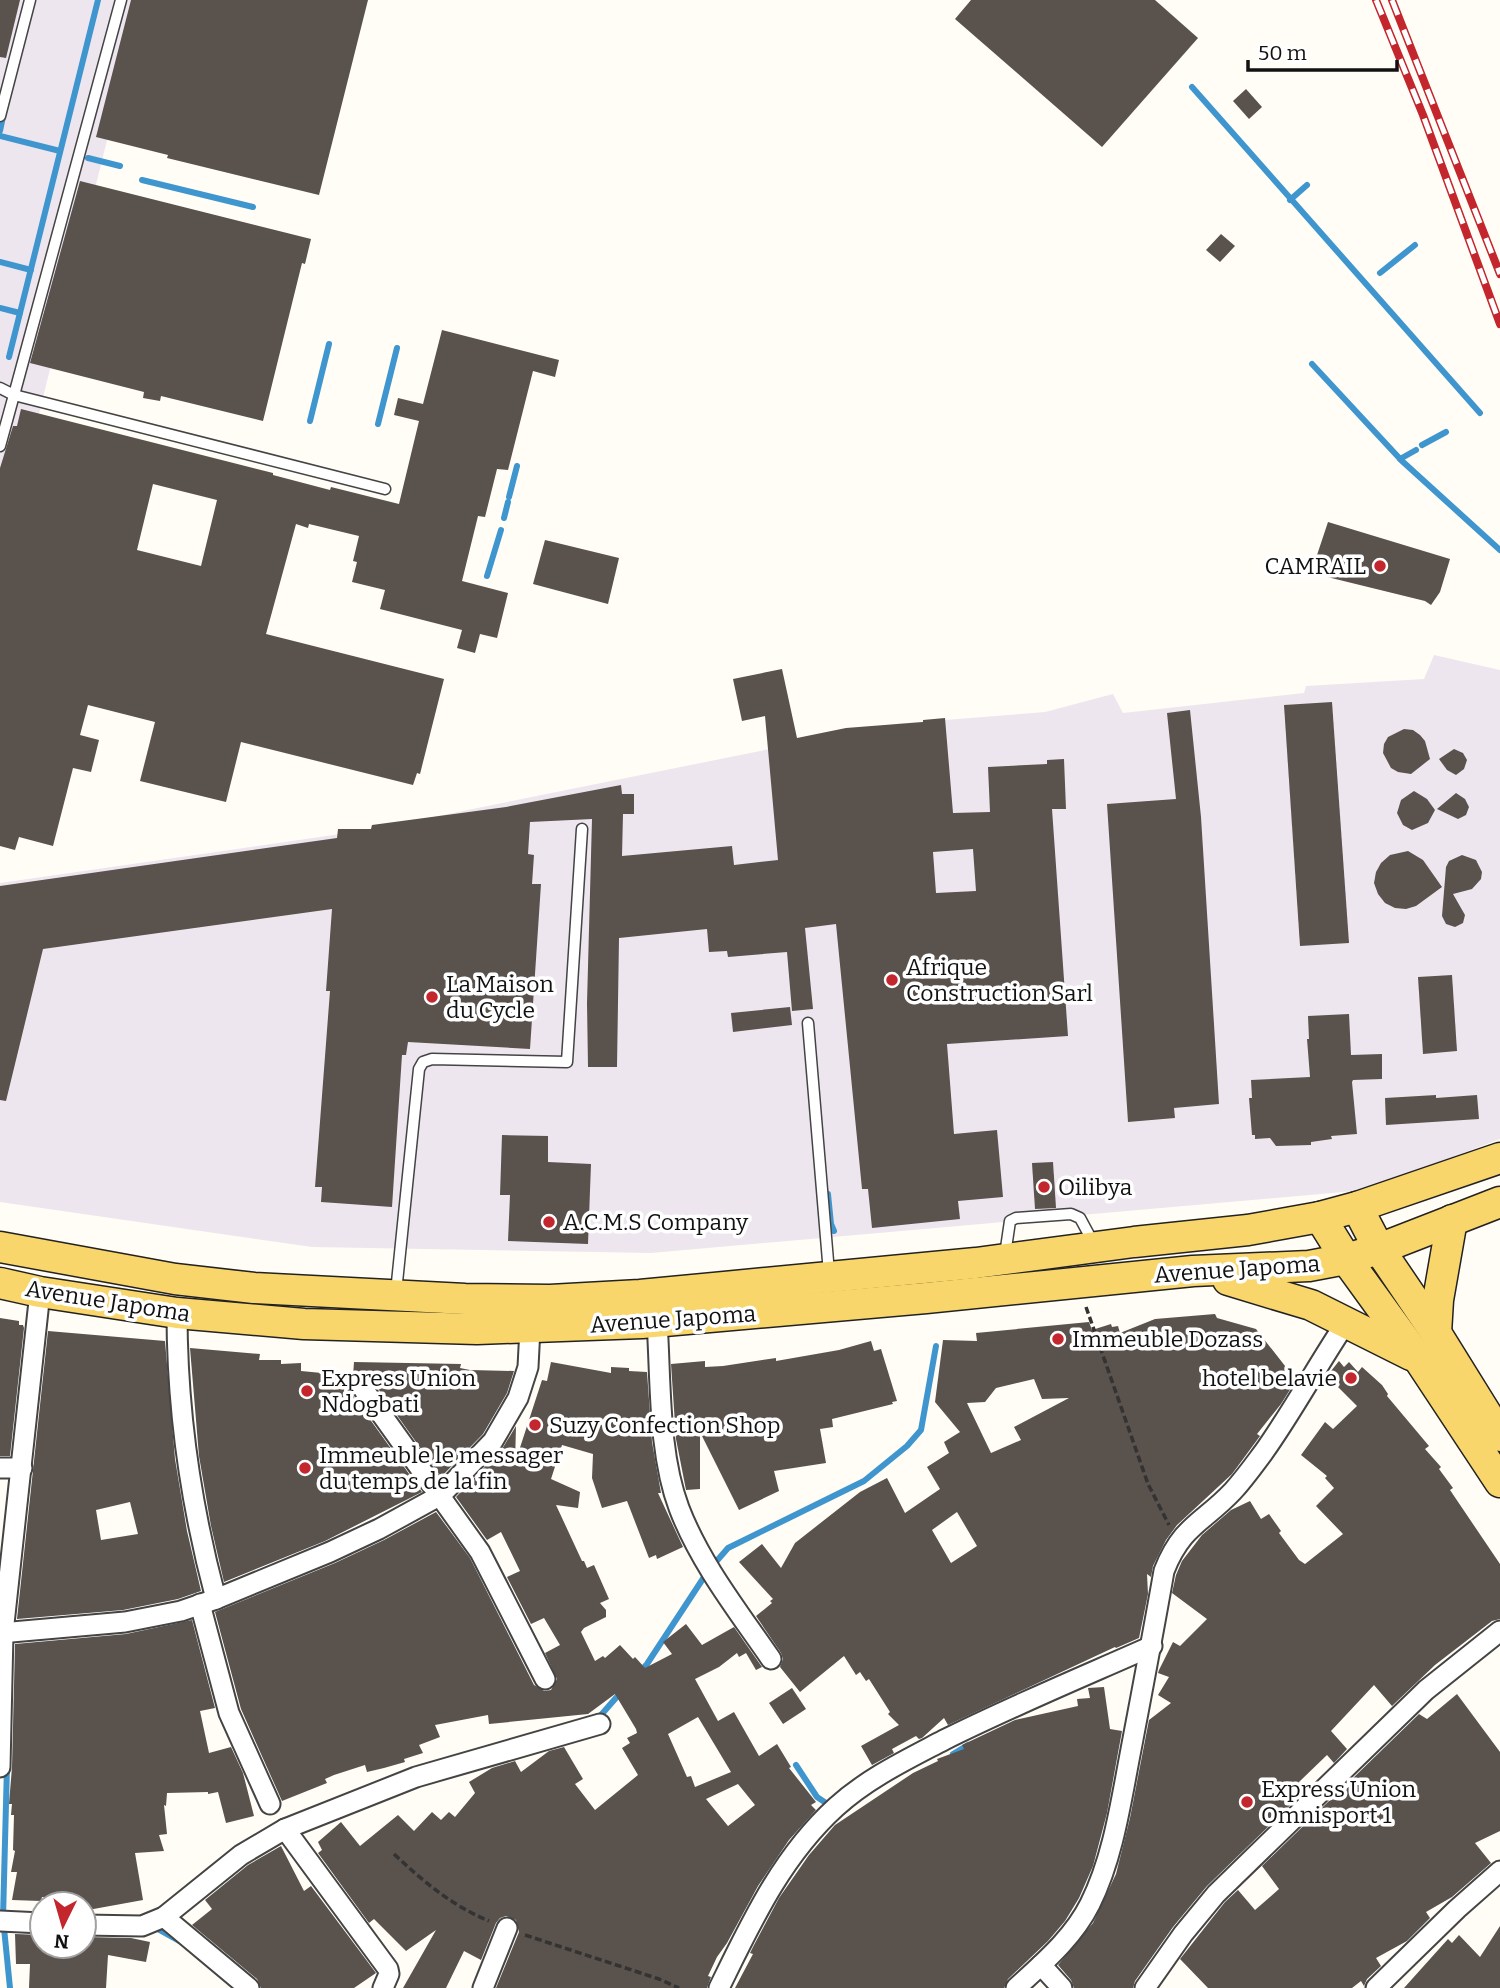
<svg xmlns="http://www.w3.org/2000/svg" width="1500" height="1988" font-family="Bitter,serif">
<rect width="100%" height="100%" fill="#fffdf5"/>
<g fill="#eee6ef">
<path d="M0,0h142l-142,570z"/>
<path d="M1434,655l66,15v469l-134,51 -715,63 -339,-6 -312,-45v-319l368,-53 526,-106 151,-12 68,-18 10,19 181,-20 2,-7 118,-7z"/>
</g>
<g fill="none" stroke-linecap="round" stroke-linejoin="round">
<g stroke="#3f96cf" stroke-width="6">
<path d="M1192,87l288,326"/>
<path d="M0,131l4,-19"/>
<path d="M0,136l60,15"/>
<path d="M88,158l32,8"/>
<path d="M142,180l111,27"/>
<path d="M1290,200l17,-15"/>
<path d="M0,262l31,8"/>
<path d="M1380,273l35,-28"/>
<path d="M0,308l20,5"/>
<path d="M9,357l89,-357"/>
<path d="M1312,364l90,97 98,89"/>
<path d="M310,421l19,-77"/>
<path d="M378,424l19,-76"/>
<path d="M1422,445l24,-13"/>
<path d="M1400,459l16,-9"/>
<path d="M509,497l8,-31"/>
<path d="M504,518l4,-16"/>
<path d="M487,576l14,-46"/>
<path d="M828,1194l3,30 3,7"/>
<path d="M639,1673l8,-9 61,-93 20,-23 136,-67 43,-35 14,-16 15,-84"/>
<path d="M596,1717l5,-2 21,-24"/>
<path d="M953,1754l15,-9"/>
<path d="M796,1765l21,32 15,10"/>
<path d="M7,1766l-4,152 7,70"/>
<path d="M154,1927l27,15"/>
</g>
</g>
<g fill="#5a524d" fill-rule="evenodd">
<path d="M0,0h20l-14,58 -6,-1z"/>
<path d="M131,0h237l-49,195 -152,-37 1,-3 -72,-18z"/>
<path d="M971,0h184l43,38 -96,109 -147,-128z"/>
<path d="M1246,89l16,18 -13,12 -16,-18z"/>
<path d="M80,181l231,58 -6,25 -3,-1 -39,158 -102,-25 -1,5 -17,-3 1,-6 -114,-29z"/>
<path d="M1221,234l14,12 -15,16 -14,-12z"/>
<path d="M442,330l117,30 -4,17 -22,-6 -25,99 -11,-1 -12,48 -7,-1 -16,65 46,12 -11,45 -17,-4 -5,19 -18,-5 5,-18 -82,-21 5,-19 -33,-8 5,-20 -4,-1 6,-25 -50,-12 -1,4 -12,-4 -30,110 178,45 -24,95 -3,-1 -4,12 -172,-43 -15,60 -86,-21 15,-59 -67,-17 -8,30 19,5 -8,32 -18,-4 -20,78 -34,-9 -4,13 -15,-4v-378l13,-42h4l4,-17 252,64v2l57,15 1,-3 68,17 20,-83 -25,-6 4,-17 25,6zM153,484l64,16 -16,66 -64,-16z"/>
<path d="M1328,522l122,37 -10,33 -9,13 -6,-4 -114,-28z"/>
<path d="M545,540l74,18 -11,46 -75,-20z"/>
<path d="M782,669l15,69 49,-10 77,-6v-2l22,-2 8,95 37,-1 -2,-45 59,-3v-4l17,-1 2,50h-14l16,227 -121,8 7,90 43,-4 6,67 -45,4 2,18 -88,9 -4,-39h-6l-26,-265 -31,4 8,81 -21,2 -5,-59 -59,5 -1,-6 -18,1 -2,-23 -88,9 -2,129h-29l-1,-64 5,-184 -62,3 -2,32 6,1 -2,29h9l-11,165 -122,-7 -2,13h-4l-10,152 -71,-5 1,-15h-7l15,-196h-4l6,-82 -289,40 -37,152 -6,-1v-214l337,-48 1,-9h33l1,-4 134,-18 115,-22 1,9h12v20h-11l-1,42 110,-10 2,19 44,-5 -13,-144 -23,5 -9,-42zM973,849l3,42 -40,2 -3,-41z"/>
<path d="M1332,702l17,241 -49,3 -16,-241z"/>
<path d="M1190,710l11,107 18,287 -45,4 1,10 -47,4 -21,-318 69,-5 -9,-86z"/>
<path d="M1404,729l9,1 7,5 5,6 5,18 -19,15 -13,-2 -7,-4 -8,-15 1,-9 4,-7z"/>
<path d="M1454,749l9,4 4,7 -3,9 -8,6 -9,-5 -8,-11z"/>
<path d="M1414,791l13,8 8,11 -7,13 -16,7 -9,-5 -6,-12 4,-13z"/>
<path d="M1456,793l9,6 4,8 -3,8 -8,4 -21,-10z"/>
<path d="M1408,851l15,9 19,27 -26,19 -10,3 -11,-1 -10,-5 -7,-9 -4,-11 2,-11 5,-9 9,-8z"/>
<path d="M1462,855l14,5 6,12 -1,7 -9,10 -19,5 12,21 -2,8 -8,4 -9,-3 -4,-8 4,-49 3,-6z"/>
<path d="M1452,975l5,76 -34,3 -5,-77z"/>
<path d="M790,1007l2,18 -59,7 -2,-19z"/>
<path d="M1349,1014l2,41 31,-1v25l-29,1 -1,2 5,52 -26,2 1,3 -21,3v3l-35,1 -6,-8 -15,1v-4h-3l-3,-37h3l-1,-18 59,-3 -3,-38h2l-1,-23z"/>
<path d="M1436,1095v3l41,-3 2,24 -93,6 -1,-27z"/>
<path d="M502,1135l46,1v26l43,2 -3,80 -80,-3 2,-46h-10z"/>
<path d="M1053,1162l3,46 -21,1 -3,-46z"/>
<path d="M1215,1314l2,4 39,11 40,51 -15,24 -24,30 3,2 -28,38 -55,51 -11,15 -13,26 -2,11 -4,-3 1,20 -9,44 -23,10 -1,-1 -167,78 -4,-7 -22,20 -3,1 -3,-3 -24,13 2,4 -22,12 -11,-19 38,-21 -11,-11 2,-2 -21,-33 -3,2 -6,-9 -4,3 -12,-19 -44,36 -20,-25 3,-8 -2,-6 -25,-37 16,-13 -2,-2 3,-2 -34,-37 23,-18 19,24 14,-25 65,-51 27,-14 18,35 35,-24 -13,-22 22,-14 -5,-11 16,-10 -25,-30 8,-62 34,1 -1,-8 113,-11 3,8 19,-6 1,3 6,-1 2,7 35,-14zM1034,1379l8,20 27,-1 -55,29 7,13 -30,13 -24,-50 18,-1 11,-14zM957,1512l20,34 -26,17 -19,-33z"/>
<path d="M0,1318l19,3v4h4l1,3 -14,128h-10z"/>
<path d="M48,1331l117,10 10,118 12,72 14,60 -23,8 -55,11 -106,9zM130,1502l8,32 -37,6 -5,-30z"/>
<path d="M871,1341l3,10 7,-2 16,52 -5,1 1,2 -61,15 1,8 -13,2 6,34 -52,8 5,20 -40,19 -39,-78v57l-14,1 -10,-51 -5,-75 34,-3v6l18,-1 53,-8v3l63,-11z"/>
<path d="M190,1348l70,6 -1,6h22v4l20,-1v8l52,5 1,-14 107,2 -1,4 10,2 44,1 -7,22 -24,41 -42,43 -67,-94 -11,-5 -7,3 -4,10 2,6 68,95 -97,49 -101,41 -13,-56 -12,-70z"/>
<path d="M1339,1361l5,6 5,-5 9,10 4,-5 20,18 6,9 -1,2 42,50 -4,3 16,18 -2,2 14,19 -3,2 50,74v55l-8,2 -57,44 -43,41 -18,-21 -43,46 16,18 -13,14 -7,-8 -28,27 9,6 -101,98 -34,41 -38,54 -2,7h-59l-3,-8 -13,-15 35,-42 23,-49 14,-56 19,-98 22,-17 -13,-8 11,-18 -11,-4 1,-3 14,-28 7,4 27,-27 -35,-26 4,-18 6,-14 20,-26 29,-25 19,-9 11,18 8,-5 12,17 -2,2 20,27 6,4 38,-30 -27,-28 18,-18 -9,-10 2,-2 -26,-21 24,-33 8,7 24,-23 -30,-30z"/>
<path d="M551,1362l60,11v-6l18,1v3l18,1 5,70 9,51h-3l25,54 -26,12 -1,-4 -7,3 -22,-57 -25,7 -10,-30 1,-24 -31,-9 -11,34 29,13 -2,16 -22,-3 26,56h2l3,7 7,-3 15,34 -9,4 6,7v7l-22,11 -3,4 14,29 8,-5 2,2 15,-13 13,14 2,-2 10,11 27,-14 -9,-12 23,-18 16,21 32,-18 28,40 -6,3 -10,-17 -7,4 -2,-4 -18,14 -24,12 23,42 16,-9 25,44 18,-12 14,23 -2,1 27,34 -5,3 5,5 -27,30 -31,46 -31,57 -10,14 -9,19 3,1 -4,11h-211l23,-56 -3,-12 -10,-4 -6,2 -4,5 -15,37 -17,-9 -18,37h-43l33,-58 -30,21 -32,-32 -5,4 -51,-70 4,-3 -4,-8 23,-20 19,24 38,-31 16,16 18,-19 9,8 8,-8 6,5 20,-24 -6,-11 23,-14 23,-7 6,11 28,-21 15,-4 19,32 -8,5 20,26 43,-35 -16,-27 8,-5 -3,-5 10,-5 -1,-4 -21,-35 -27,20 -99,10 -1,-9 -53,10 5,12 -21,8 4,8 -19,6 1,3 -21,6 -17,4 -2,-7 -31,10 -9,4 2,4 -45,18 -41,-92 -26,-97 120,-49 49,-23 52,-28 34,46 64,127 10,6 7,-1 6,-11 -12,-26 15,-8 -16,-27 -13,6 -24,-47 13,-6 -19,-39 -14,8 -31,-43 46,-48 14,-23 -1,37 27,-83 5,1zM698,1717l33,55 -36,15 -4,-11 -4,1 -19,-43zM738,1784l17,21 -27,21 -22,-27z"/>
<path d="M192,1620l23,88 -15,3 9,42 22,-6 12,26 11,43 -28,7 -8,-31 -10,2v-2l-41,1 -1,13 -2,-1 3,29 -8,1 5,16 -29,2 8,47 -55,10 -1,-8 -45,-5 -1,4 -29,-1 5,-28h-6l4,-21 -2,-1 1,-35h-3l1,-11h-3l3,-37 3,-123 111,-10z"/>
<path d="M1104,1687l6,42 12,2 -15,82 -14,53 -14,32 -14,23 -17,20 -40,38 -4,9h-269l18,-34 -3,-1 4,-8 25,-47 30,-43 26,-30 78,-52 25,-12 -1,-2 27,-10 -2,-4 53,-25 63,-14 -1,-7 13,-1 -2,-10z"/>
<path d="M792,1688l14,21 -23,15 -14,-21z"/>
<path d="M1457,1694l43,58v79l-25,12 16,20 -39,34 -26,15 4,6 -23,23 -31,17 5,8 -14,13 -3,7 -3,-5 -9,7h-144l-28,-29 45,-57 13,-12 17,20 24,-21 -17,-23 67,-65 24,-17 -3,-3 69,-67 8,5z"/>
<path d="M281,1846l23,45 7,-5 65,87 -22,15h-93l-4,-9 -65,-54 20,-16 -7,-9 43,-35z"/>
<path d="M1500,1926v62h-96l44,-49 4,4 7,-8 21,22z"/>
<path d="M15,1934l27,1v11h42v-9l47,1 19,4 -4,20 -38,-7 -2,33h-77l1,-24h-14z"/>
</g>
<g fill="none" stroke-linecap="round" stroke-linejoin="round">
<defs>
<g id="service">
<path d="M121,0l-107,395 371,94"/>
<path d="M0,116l30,-116"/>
<path d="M0,388l14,7 -14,51"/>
<path d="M808,1023l21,250"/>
<path d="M1005,1255l5,-34 6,-3 55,-4 9,4 14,26"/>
<path d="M396,1292l23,-223 4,-7 9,-3 135,3 15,-233"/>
</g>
<g id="minor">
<path d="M177,1313c0,97 14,193 39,286"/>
<path d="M657,1322c4,59 1,130 22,186 21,55 59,103 92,151"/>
<path d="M364,1390l116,162 65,127"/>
<path d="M0,1468h22"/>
<path d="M200,1604l29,109 41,91"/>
<path d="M0,1633l125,-11 56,-11 35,-12 114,-47 49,-23 62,-34 52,-54 25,-43 10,-31 2,-39"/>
<path d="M0,1767l3,-134 37,-341"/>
<path d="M285,1829l103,140 1,5 -6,14"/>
<path d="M164,1917l85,71"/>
<path d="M0,1921l42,2"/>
<path d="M84,1925l58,1 22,-9 77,-62 44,-26 131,-52 184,-53"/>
<path d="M1041,1965l21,23"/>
<path d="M483,1988l24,-60"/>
<path d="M719,1988c32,-65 62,-131 117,-181 32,-29 70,-47 108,-67 68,-34 138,-63 208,-94"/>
<path d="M1016,1988c27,-25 57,-50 74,-84 22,-44 30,-96 39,-144 12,-63 24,-126 35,-189 18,-46 39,-48 69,-80 11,-12 21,-26 30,-38 30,-42 55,-89 84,-132"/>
<path d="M1145,1988l38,-54 33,-40 210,-204 74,-59"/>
<path d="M1376,1988l81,-79 43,-38"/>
</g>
<g id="primary">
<path d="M1357,1207l22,42 57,84 64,103"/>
<path d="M1320,1217l26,42 74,102 80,121"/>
<path d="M0,1247l175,32 79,9 211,11 85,1 90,-5 336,-32 158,-21 114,-12 72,-13 37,-10 143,-49"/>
<path d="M1228,1280l83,25 100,50"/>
<path d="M0,1283l40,9 137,21 127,11 173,5 165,-6 284,-25 267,-27 116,-5 37,-7 33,-10 121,-47"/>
<path d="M1436,1333l2,-33 14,-80"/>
</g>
</defs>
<use href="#service" stroke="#444" stroke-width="13"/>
<use href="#minor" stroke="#444" stroke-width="23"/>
<use href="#primary" stroke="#222" stroke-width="33"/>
<g stroke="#333" stroke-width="3.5" stroke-dasharray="7 3.5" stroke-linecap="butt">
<path d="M1086,1307l62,177 21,41"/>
<path d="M394,1854c30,28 57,51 95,67"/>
<path d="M525,1935l134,44 20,9"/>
</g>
<use href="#service" stroke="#fff" stroke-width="10"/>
<use href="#minor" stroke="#fff" stroke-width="19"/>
<use href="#primary" stroke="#f9d66b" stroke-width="30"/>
<defs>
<g id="rail">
<path d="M1376,0l47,115 77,209"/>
<path d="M1392,0l108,274"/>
</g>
</defs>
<use href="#rail" stroke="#c4262e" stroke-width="8"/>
<use href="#rail" stroke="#fff" stroke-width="5" stroke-dasharray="16" stroke-linecap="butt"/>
</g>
<g fill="#c4262e" stroke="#fff" stroke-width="2.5">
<circle cx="1380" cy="566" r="7"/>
<circle cx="892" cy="980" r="7"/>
<circle cx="432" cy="997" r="7"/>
<circle cx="1044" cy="1187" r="7"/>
<circle cx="549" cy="1222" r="7"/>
<circle cx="1058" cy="1339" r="7"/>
<circle cx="1351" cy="1378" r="7"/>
<circle cx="307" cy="1391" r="7"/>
<circle cx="535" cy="1425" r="7"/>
<circle cx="305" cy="1468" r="7"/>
<circle cx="1247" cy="1802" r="7"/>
</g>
<g text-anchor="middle" stroke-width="7" stroke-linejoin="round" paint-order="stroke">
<g font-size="23" fill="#111" stroke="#fff" text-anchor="start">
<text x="1366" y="574" text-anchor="end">CAMRAIL</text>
<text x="906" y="975">Afrique<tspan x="906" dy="26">Construction Sarl</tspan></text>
<text x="446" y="992">La Maison<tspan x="446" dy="26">du Cycle</tspan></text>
<text x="1058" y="1195">Oilibya</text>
<text x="563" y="1230">A.C.M.S Company</text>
<text x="1072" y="1347">Immeuble Dozass</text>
<text x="321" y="1386">Express Union<tspan x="321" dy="26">Ndogbati</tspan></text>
<text x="1337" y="1386" text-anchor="end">hotel belavie</text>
<text x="549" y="1433">Suzy Confection Shop</text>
<text x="319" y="1463">Immeuble le messager<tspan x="319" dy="26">du temps de la fin</tspan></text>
<text x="1261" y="1797">Express Union<tspan x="1261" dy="26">Omnisport 1</tspan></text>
</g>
<g font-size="23" fill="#111" stroke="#fff">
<text transform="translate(1237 1269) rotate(-4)" y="8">Avenue Japoma</text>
<text transform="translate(108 1301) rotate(9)" y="8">Avenue Japoma</text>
<text transform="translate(673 1319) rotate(-4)" y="8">Avenue Japoma</text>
</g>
</g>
<g transform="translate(63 1925) rotate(185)"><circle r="33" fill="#ffffff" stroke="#a0a0a0" stroke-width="2"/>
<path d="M0-5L12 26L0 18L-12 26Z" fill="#c4262e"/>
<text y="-10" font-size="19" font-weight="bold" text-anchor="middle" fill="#111111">N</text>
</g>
<path d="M1248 60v10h149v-10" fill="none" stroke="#111111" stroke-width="3.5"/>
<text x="1258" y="60" font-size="21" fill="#111111" stroke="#ffffff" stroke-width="5" paint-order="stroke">50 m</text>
</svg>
